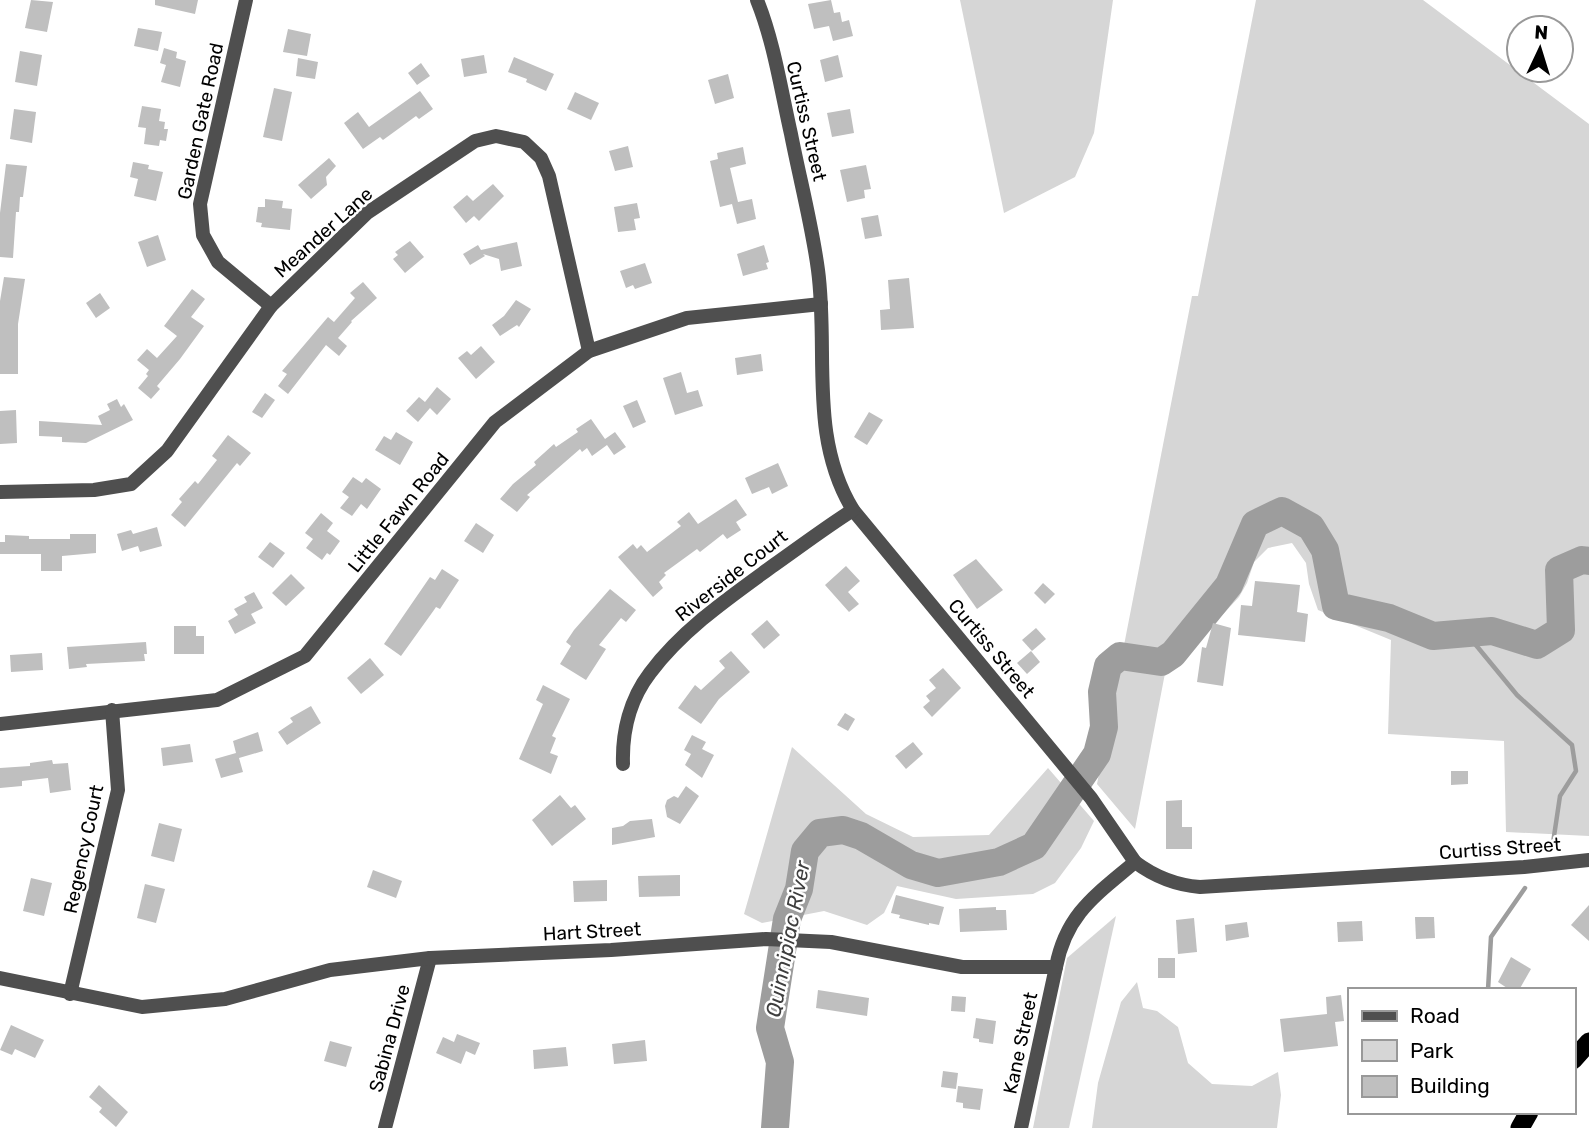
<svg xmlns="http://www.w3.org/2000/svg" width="1589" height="1128" font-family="Rubik,sans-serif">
<rect width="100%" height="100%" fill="#fff"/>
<g fill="#d6d6d6">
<path d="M960,0h153l-19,133 -19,44 -71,36z"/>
<path d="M1256,0h167l166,124v712l-83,-4 -2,-91 -116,-7 3,-94 -73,-30 -9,-26 -3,-21 -14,-20 -24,5 -14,14 -7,21 -8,14 -39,42 -28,-2 -37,192 -38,-45 95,-488h6z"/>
<path d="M792,747l74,67 47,23 76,-2 59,-67 46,53 -13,27 -26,35 -22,11 -77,5 -59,-13 -13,27 -17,12 -43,-14 -62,12 -18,-9z"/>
<path d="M1116,916l-47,212h-36l34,-170z"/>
<path d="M1137,982l6,26 14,3 21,16 10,36 24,21 40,2 26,-14 3,23 -4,33h-185l6,-45 23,-81z"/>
</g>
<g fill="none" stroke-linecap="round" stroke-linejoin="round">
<g stroke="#9d9d9d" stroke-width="4.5">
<path d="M1466,633l51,62 55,50 4,26 -16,25 -7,47"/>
<path d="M1488,990l3,-53 34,-49"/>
</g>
<path stroke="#9d9d9d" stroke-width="28" d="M775,1128l5,-66 -10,-34 17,-109 12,-30 6,-38 15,-18 23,-3 18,6 50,29 27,8 61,-11 35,-16 63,-92 7,-27 -2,-35 6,-26 12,-10 41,6 12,-8 56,-69 26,-61 27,-13 29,16 14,23 11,56 53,12 44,18 59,-5 45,14 24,-15 -2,-60 23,-10 7,1"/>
</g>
<g fill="#bfbfbf">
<path d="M31,0l22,2 -6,30 -22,-4z"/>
<path d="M155,0h43l-3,14 -40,-9z"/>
<path d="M831,0l3,13 6,-1 2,10 7,-2 4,16 -20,5 -4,-15 -15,3 -6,-25z"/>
<path d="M138,28l24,4 -4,19 -24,-5z"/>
<path d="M288,29l23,5 -4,22 -24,-4z"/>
<path d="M164,48l13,4 -1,6 10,3 -6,26 -19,-5 5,-17 -6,-2z"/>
<path d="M20,51l22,4 -5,31 -22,-4z"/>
<path d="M484,55l3,18 -23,4 -3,-18z"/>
<path d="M838,55l5,22 -18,5 -5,-22z"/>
<path d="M514,57l40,17 -8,17 -20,-9 1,-3 -19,-7z"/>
<path d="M298,58l20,4 -3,17 -19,-3z"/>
<path d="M421,63l9,13 -13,9 -9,-12z"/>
<path d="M728,74l6,24 -19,6 -7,-24z"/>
<path d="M274,88l18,4 -10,49 -19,-4z"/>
<path d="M420,91l13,18 -14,10 -3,-3 -33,24 -3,-3 -17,12 -19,-26 14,-11 11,15z"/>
<path d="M575,92l24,11 -8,17 -24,-11z"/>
<path d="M142,106l19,3 -2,12 6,1 -1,7h4l-2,12 -6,-1 -1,6 -15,-2 2,-16 -8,-1z"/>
<path d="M14,109l22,3 -4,31 -22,-4z"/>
<path d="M850,109l4,24 -22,4 -5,-24z"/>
<path d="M628,146l5,21 -18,4 -6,-20z"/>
<path d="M743,147l3,17 -16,4 8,34 14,-3 4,20 -19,5 -5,-20 -12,3 -10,-46 8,-2 -1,-6z"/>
<path d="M329,158l7,8 -10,11 1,8 -16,14 -13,-14z"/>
<path d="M133,162l16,3 -1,4 15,3 -7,29 -22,-5 4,-17 -8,-2z"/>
<path d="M6,164l21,2 -4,31h-3l-1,15h-3l-3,46 -13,-1v-44z"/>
<path d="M866,165l5,24 -7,1 1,8 -18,4 -7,-32z"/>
<path d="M493,184l11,12 -25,25 -5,-5 -8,7 -13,-16 14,-12 6,6z"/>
<path d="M265,199l18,2 -1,7 10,1 -2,21 -29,-3 1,-4 -6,-1 2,-15h7z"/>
<path d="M637,203l3,15 -6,1 2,11 -18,2 -4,-25z"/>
<path d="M878,215l4,21 -17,3 -4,-21z"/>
<path d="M158,235l8,25 -19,7 -9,-25z"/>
<path d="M410,241l14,16 -19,16 -12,-14 5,-4 -3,-3z"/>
<path d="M517,242l5,24 -21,5 -2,-12 -16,-5 2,2 -15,9 -7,-11 15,-9 3,5z"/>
<path d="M764,245l5,17 -3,1 2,6 -25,7 -6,-22z"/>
<path d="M645,263l7,20 -17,6 -2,-4 -7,3 -6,-17z"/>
<path d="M4,277l21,2 -7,45v50h-18v-73z"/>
<path d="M909,278l5,50 -33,2 -1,-20 10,-1 -2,-29z"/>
<path d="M363,282l14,16 -26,23 1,1 -14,16 9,8 -8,10 -13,-11 -38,49 -10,-8 9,-12 -5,-3 46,-54 6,5 21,-24 -5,-5z"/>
<path d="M192,289l13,10 -14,18 13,9 -24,33 -23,27 3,3 -9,10 -13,-11 10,-12 -2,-2 3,-4 -12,-10 10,-11 10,9 20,-22 -13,-10z"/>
<path d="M100,293l10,15 -14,10 -10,-15z"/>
<path d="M516,300l15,9 -12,18 -2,-2 -17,11 -8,-11 12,-9z"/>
<path d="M481,346l14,16 -19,17 -18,-21 9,-7 4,4z"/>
<path d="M761,354l2,17 -26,4 -2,-17z"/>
<path d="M681,372l6,21 11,-3 5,16 -28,9 -12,-37z"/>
<path d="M437,387l14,12 -14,16 -7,-7 -12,14 -12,-11 13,-14 6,5z"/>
<path d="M265,393l10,7 -13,18 -10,-6z"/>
<path d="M117,399l4,8 3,-3 9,16 -47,23 -24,-1v-5l-23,-1v-15l63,4 -4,-9 12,-6 -3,-6z"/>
<path d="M637,400l9,22 -13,6 -10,-22z"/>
<path d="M16,410l1,33 -17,1v-33z"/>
<path d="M869,412l14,8 -16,25 -13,-8z"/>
<path d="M591,419l14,20 10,-7 11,15 -12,8 -7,-10 -15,11 -5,-8 -5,4 -2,-3 -53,46 3,2 -13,15 -17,-13 13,-15 23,-19 -2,-3 20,-18 2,3 22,-15 -2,-3z"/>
<path d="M396,432l17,10 -13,23 -25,-15 9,-14 7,4z"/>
<path d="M228,435l23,18 -11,13 -3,-3 -52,64 -14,-12 11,-13 -3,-3 16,-18 3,3 19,-24 -5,-4z"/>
<path d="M778,463l10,23 -16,8 -3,-7 -17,7 -7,-16z"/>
<path d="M353,477l9,6 4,-5 15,11 -14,20 -6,-5 -9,12 -12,-8 9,-11 -7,-5z"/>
<path d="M736,499l11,16 -11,7 5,8 -14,9 -4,-5 -23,18 -3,-3 -33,24 2,2 -7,7 4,6 -10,9 -35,-40 15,-13 4,5 4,-4 6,7 34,-26 -4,-4 12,-10 9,12z"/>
<path d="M321,513l12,10 -6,8 13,10 -10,14 -3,-2 -5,7 -16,-12 7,-9 -8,-6z"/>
<path d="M476,523l18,12 -11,18 -19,-12z"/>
<path d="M157,527l5,19 -22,6 -2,-6 -16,5 -5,-17 14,-4 2,4z"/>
<path d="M70,534h26v19l-34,3v15h-21v-17h-41v-12h5v-7l24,1v3h41z"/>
<path d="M270,542l15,11 -12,15 -15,-11z"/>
<path d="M976,559l27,31 -26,19 -24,-34z"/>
<path d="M846,566l14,15 -12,11 11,12 -10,8 -24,-27z"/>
<path d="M442,569l17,11 -19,29 -4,-2 -2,3 -33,46 -17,-12 46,-67 5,3z"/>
<path d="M291,574l14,14 -19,18 -14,-13z"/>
<path d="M1255,581l45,4 -3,27 11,2 -3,28 -67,-7 3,-30 11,1z"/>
<path d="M1043,583l12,11 -10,10 -11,-11z"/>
<path d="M610,589l26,21 -10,12 -5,-4 -22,27 7,4 -20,31 -26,-16 11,-18 -5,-4 8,-12z"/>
<path d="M254,592l9,16 -12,6 5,9 -21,11 -7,-13 10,-6 -4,-6 13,-7 -3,-5z"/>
<path d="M767,620l13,15 -16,14 -13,-15z"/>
<path d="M1213,623l18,5 -8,58 -26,-4 5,-35 4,1z"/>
<path d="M174,626h22v10h8v18h-30z"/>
<path d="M1036,628l10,11 -14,12 -10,-11z"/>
<path d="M146,642l1,12h-3l1,7 -59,3 1,3 -18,2 -2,-22z"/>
<path d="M731,651l19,21 -31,27 -18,25 -23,-16 17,-23 6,5 24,-22 -6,-7z"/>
<path d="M1031,651l9,11 -13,12 -10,-11z"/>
<path d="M42,653l1,17 -32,2 -1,-17z"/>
<path d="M370,658l14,17 -23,19 -14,-16z"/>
<path d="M943,668l18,20 -29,29 -9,-10 7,-6 -4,-5 10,-8 -7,-8z"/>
<path d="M543,685l27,14 -18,37 4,2 -6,15 8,3 -7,18 -32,-15 24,-55 -7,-4z"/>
<path d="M311,706l10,17 -34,22 -9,-13 15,-10 -3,-4z"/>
<path d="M845,713l10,6 -7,12 -11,-6z"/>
<path d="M258,732l5,19 -24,7 4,14 -22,6 -6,-19 21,-6 -3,-12z"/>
<path d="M692,735l14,7 -4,7 12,6 -12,23 -17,-13 6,-11 -7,-4z"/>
<path d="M913,742l10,12 -17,15 -11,-13z"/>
<path d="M190,744l3,18 -30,4 -2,-18z"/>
<path d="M52,760l1,4 15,-1 3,27 -21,3 -2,-15 -26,3v5l-22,2v-20l30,-2v-3z"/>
<path d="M1451,771h17v13l-17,1z"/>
<path d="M686,786l13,10 -19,28 -13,-7 -2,-11 2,-6 7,-4 4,2z"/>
<path d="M560,795l11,13 4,-3 11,14 -34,27 -20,-26z"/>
<path d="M1182,800v27h10v22h-26v-48z"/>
<path d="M652,819l3,18 -43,8v-17l11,-2 7,-5z"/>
<path d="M159,823l23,6 -8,33 -23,-6z"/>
<path d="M373,870l29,11 -6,17 -29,-11z"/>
<path d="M680,875v21l-41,1 -1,-21z"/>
<path d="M31,878l21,5 -8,33 -21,-5z"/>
<path d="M607,880v21l-33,1 -1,-21z"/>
<path d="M145,884l20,5 -9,34 -19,-5z"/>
<path d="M896,895l48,12 -5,18 -10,-2v2l-30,-7 1,-3 -9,-2z"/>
<path d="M1589,905v36l-18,-16z"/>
<path d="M996,907v3h10l1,20 -47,2 -1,-23z"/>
<path d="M1415,917h19l1,21 -19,1z"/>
<path d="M1194,918l3,34 -19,2 -2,-34z"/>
<path d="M1362,921l1,20 -25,1 -1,-20z"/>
<path d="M1247,922l2,15 -23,4 -1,-16z"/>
<path d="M1511,957l20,12 -12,21h-9l-12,-8z"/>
<rect x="1158" y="958" width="17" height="20"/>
<path d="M818,990l51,8 -2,18 -51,-8z"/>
<path d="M1341,995l3,26 -9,1 3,24 -54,6 -4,-33 47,-5 -1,-17z"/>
<path d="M952,996l14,1 -1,15 -14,-1z"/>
<path d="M976,1018l20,3 -3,23 -14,-2v-3l-6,-1z"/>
<path d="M11,1025l33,15 -9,18 -20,-9 -3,6 -12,-5z"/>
<path d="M457,1034l23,9 -5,12 -9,-4 -5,13 -25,-11 7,-16 11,5z"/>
<path d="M645,1040l2,21 -33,3 -2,-20z"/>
<path d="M330,1041l22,6 -6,20 -22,-6z"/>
<path d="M566,1047l2,19 -34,3 -1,-19z"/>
<path d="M943,1071l15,2 -2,16 -15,-2z"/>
<path d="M99,1085l29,27 -12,15 -17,-15 3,-4 -13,-11z"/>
<path d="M958,1086l25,3 -3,21 -17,-2v-5l-7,-1z"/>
</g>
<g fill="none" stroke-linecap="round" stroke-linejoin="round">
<g stroke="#4f4f4f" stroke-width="14">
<path d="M246,0l-46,204 3,31 15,27 53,44"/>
<path d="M757,0c17,42 24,90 34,134 9,46 21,91 27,136 11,82 -10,166 35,240l238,288 44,64"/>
<path d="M0,492l94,-2 37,-6 36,-33 104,-145 96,-93 108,-72 21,-5 28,6 17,16 8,18 40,175"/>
<path d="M0,724l217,-24 88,-44 190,-234 94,-71 98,-33 134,-14"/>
<path d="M623,764c-1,-32 7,-65 27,-91 33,-44 80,-76 124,-108 27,-19 52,-38 79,-55"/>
<path d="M70,994l48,-204 -6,-80"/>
<path d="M385,1128l45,-170"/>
<path d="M1021,1128l35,-161"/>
</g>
<path stroke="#4f4f4f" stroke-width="14" d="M0,978l142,29 83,-8 105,-29 100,-12 181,-8 155,-11 65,3 131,25h94c10,-53 40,-72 79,-105 20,15 40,23 65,25l324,-20 65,-7"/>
<g stroke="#000" stroke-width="19">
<path d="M1573,1060l16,-18"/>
<path d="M1520,1128l9,-16"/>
</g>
</g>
<g text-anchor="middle" stroke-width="5" stroke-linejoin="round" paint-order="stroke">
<g font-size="19" fill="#000" stroke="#fff">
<text transform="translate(200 121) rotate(-78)" y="7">Garden Gate Road</text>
<text transform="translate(807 121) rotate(77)" y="7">Curtiss Street</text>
<text transform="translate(323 232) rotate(-42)" y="7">Meander Lane</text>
<text transform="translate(398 512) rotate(-51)" y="7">Little Fawn Road</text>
<text transform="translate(731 575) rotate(-38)" y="7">Riverside Court</text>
<text transform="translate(992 648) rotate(50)" y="7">Curtiss Street</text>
<text transform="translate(1500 848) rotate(-4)" y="7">Curtiss Street</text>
<text transform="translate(83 849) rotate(-78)" y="7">Regency Court</text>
<text transform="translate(592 931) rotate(-3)" y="7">Hart Street</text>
<text transform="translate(389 1038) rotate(-75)" y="7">Sabina Drive</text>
<text transform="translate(1020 1043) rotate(-78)" y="7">Kane Street</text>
</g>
<g font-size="21" font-style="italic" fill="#3e3e3e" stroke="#fff">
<text transform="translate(788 939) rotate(-79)" y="7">Quinnipiac River</text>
</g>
</g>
<rect x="1348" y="988" width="228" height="126" fill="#ffffff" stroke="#999999" stroke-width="2"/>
<rect x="1362" y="1011" width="35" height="10" fill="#4f4f4f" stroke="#999999" stroke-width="2"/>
<text x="1410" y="1023" font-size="21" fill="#000000">Road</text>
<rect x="1362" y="1040" width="35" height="21" fill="#d6d6d6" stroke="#999999" stroke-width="2"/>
<text x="1410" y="1058" font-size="21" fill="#000000">Park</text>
<rect x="1362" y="1076" width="35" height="21" fill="#bfbfbf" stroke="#999999" stroke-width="2"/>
<text x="1410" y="1093" font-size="21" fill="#000000">Building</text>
<g transform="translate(1540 49) rotate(4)"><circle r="33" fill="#ffffff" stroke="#999999" stroke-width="2"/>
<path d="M0-5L12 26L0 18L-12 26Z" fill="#000000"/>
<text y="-10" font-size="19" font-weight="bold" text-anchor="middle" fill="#000000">N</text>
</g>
</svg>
